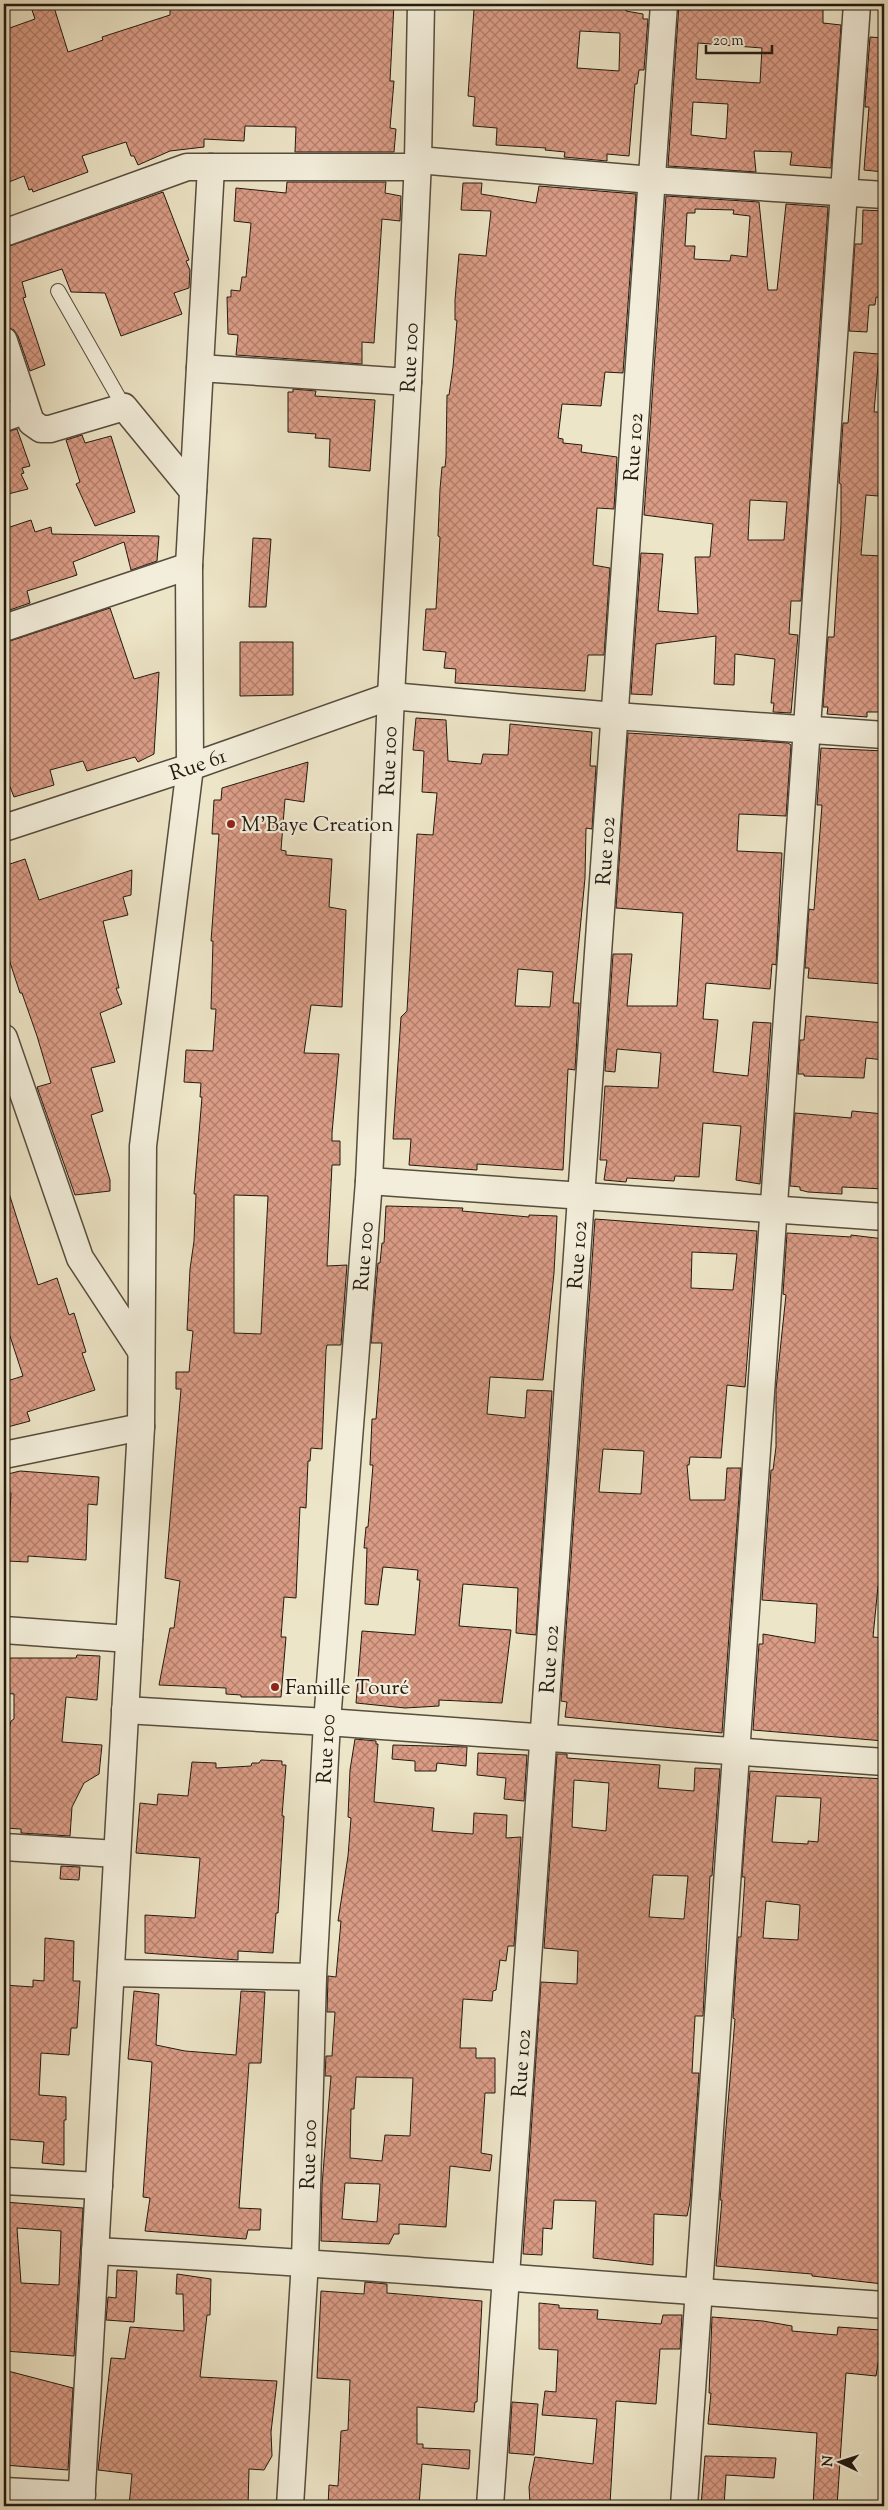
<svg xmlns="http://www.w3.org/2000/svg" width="888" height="2510" font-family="'Sorts Mill Goudy',serif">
<defs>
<pattern id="building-cross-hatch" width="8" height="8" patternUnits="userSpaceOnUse" patternTransform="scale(1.25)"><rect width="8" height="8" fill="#db9c86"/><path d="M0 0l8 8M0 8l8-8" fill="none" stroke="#b17e6c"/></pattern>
</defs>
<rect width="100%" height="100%" fill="#ede5c7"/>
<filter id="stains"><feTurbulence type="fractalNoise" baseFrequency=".004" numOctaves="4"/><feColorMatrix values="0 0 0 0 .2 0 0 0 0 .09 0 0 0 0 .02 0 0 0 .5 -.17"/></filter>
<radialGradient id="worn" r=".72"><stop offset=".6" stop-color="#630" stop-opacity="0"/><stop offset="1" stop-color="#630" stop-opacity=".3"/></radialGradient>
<g fill="url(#building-cross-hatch)" stroke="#231a10" fill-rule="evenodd">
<path d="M30,4h23l15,48 35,-12 -1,-3 68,-22v-11h224l-4,77h4l-4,47 6,1 -2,23h-99l1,-25 -51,-1 -1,15 -40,-2v8l-34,4 -32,14 -4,-9h-3l-5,-14 -44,14 6,16 -55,20 -1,-3 -3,1 -5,-14 -20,8v-154l31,-11z"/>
<path d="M477,4h110v2l39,2v3l17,3v5h5l-4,51h-5l-2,14h-2l-6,72 -22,-2v7l-43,-4 1,-5 -20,-2 1,-2 -50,-3 1,-17 -24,-2 2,-29 -7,-1 6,-87h3zM580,31l40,2 -1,38 -42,-3z"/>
<path d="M679,4h144v19l18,2 -10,143 -41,-3 2,-13 -38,-1 2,21 -88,-6zM698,43l64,5 -2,35 -64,-4zM693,102l35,2 -2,35 -35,-4z"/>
<path d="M870,37l14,1v134l-20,-2 5,-63h-4v-3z"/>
<path d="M287,182h99l-1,11 16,3 -1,25 -18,-2 -8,124 -12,-1v22l-126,-9 2,-20 -10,-1 -1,-37h4v-7l9,1 2,-14h4l5,-54 -17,-2 2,-33 50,5z"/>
<path d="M463,183h19l-1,11 55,9 3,-17 97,8 -13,179 -18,-1 -4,34 -39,-2 -4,34 5,1v4l19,2 -1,7 36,5 -3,52 -17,-1 -4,57 17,3 -6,87h-16l-3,36 -130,-8 1,-14 -12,-1 2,-16 -23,-2 3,-41h10l4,-72 -2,-1 2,-47 2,-22h3l1,-10 1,-62h2l4,-28 4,-47h-2v-20l4,-46 27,2 5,-45 -30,-1z"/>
<path d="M163,192l26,68 -3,1 4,9 -1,18 -15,5 8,21 -61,22 -16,-43 -34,-1 -9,-23 -40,13 4,15 -3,1 22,67 -15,6 -12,-35 -4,-6 -10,-4v-78z"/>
<path d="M666,196l93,6 9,88h9l9,-86 42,3 -27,394h-10l-2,33 9,1 -7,78 -18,-1 1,-9h-3l4,-44 -40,-5 -1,31 -20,-1 2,-48 -60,8 -4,51 -21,-1 10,-141 22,1 -5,57 40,3 -3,-57h15l3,-33 -69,-9zM695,209l39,1 -1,4 17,2 -3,41 -16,-2 -1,6 -36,-2 1,-13h-10l2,-33h8zM750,500l37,2 -3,38h-36z"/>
<path d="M863,210l21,1v87l-8,-1 -1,8h-6l-2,27 -18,-1 6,-87h7z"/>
<path d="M854,352l25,2 -5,58h10v23l-3,-1 -3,62 -12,-1 -5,60 23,1v156h-17v5l-40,-3 1,-7h-5l5,-70h6l7,-113v-40l-2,-1 4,-60h5z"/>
<path d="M293,389l23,2 -1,5 60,4 -5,71 -41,-4 1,-28 -15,-1 1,-4 -28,-2v-40h5z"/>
<path d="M17,429l13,37 -8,2 2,5 -3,1 7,15 -24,6v-62z"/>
<path d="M82,435l3,8 26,-7 24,76 -40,14 -19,-42 4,-2 -14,-42z"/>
<path d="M31,520l4,12 16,-5 1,7 107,2 -2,25 -26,9 -7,-28 -51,20 4,13 -50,16 3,12 -26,9v-83z"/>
<path d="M253,538l18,1 -5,68h-17z"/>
<path d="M110,608l24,71 25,-7 -5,82 -16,8 -3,-5 -48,14 -4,-10 -33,9 4,15 -40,12 -6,-15 -4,1v-140z"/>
<path d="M240,642h53v53l-53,1z"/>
<path d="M416,718l30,2 2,41 33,3 2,-10 25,1 2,-31 82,8 -2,34h6l-4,63 -6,-1 -1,50 -12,125h6l-4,67 -7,-1 -5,101 -86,-6v6l-68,-5 2,-26h-18l8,-122 6,-6 10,-177 16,1 4,-42 -15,-1 2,-41 -11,-1zM518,969l35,3 -3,35 -35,-1z"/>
<path d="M628,733l160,10 3,2 -5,71 -47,-2 -2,37 45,2 -6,112 -4,-1 -2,25 -64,-6 -3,36 15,1 -5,52 35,4 5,-54 18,1 -11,161 -24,-4 5,-54 -38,-3 -4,54 -24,-1 -1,5 -47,-3 -1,4 -22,-2 3,-20h-7l5,-74 53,2 3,-35 -44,-4 -2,23 -10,-1 8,-117h19l-5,52h50l6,-93 -67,-5z"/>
<path d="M821,748l63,3v233l-76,-6 1,-10h-4l4,-59 5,1 8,-105h-5z"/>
<path d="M308,762l-4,40 -19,-3 -4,51 5,1v4l46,4 -3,48 17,3 -4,97 -31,-2 -7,48 35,1 -7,79v8h8v24h-8l-5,101 20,-1 -6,80h-14l-1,5 -4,99 -11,-1 -1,13h-2l-2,47 -6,-1 -4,91 -12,-1 -3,40h5l-5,60h-40v-2l-15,-1v-6l-67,-3 11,-57h4l6,-47 -15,-3 16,-189h-5v-17h13l4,-41 -6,-1 3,-61 4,-28 2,-47h-2l8,-97h-2l1,-14 -17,-1 2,-32 27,1 3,-42h-5l2,-68h-2l8,-107h-7l2,-34h7l1,-12zM234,1195l34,1 -7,138 -27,-1z"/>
<path d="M25,859l14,41 93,-30 -1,25 -8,2 5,18 -25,6 16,67h-3l6,16 -22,9 15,49 -24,6 12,43 -12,4 19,65v11l-35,4 -38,-108 14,-4 -14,-47 -15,-43h-2l-16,-49v-78z"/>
<path d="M806,1016l78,7v37l-18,-2 -2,20 -60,-2v-2h-6l2,-34h4z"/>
<path d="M852,1111l32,3v75l-42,-2v7l-34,-2 -8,-2v-3l-10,-1 5,-73 56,5z"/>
<path d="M4,1190h4l30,95 19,-7 12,37 5,-2 12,39 -4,1 13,37 -68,22 3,9 -26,7v-46l19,-6 -15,-46 -4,2z"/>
<path d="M386,1206l77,2 -1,3 67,6v-2l28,1 -3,57 -11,107 -53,-3 -3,37 38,4 2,-28 25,1 -16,244 -20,-2 2,-45 -55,-4 -4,42 52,4 -9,73 -63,-3v6l-34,2 -49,-5 6,-72 53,4 5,-55h-3l1,-10 -35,-3 -5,38 -13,-1 2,-56h-3l2,-21h2l5,-62h-3l2,-46h4l6,-76h-11l7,-80h2l2,-20h2z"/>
<path d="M595,1219l162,12 -12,156 -18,-2 -6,73 -31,-1 -1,8h-2l3,35h35l2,-32h14l-19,265 -157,-16 2,-15 -6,-1zM692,1252l45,2 -4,36 -42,-2zM603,1449l41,2 -3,43 -42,-2z"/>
<path d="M787,1233l64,4v-2l33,4v304l-3,43h-3l-5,51 11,1v42h-3l-3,34 6,1v26l-131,-11 6,-86h4v-10l52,9 2,-39 -55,-4 9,-130h2l3,-23v-58l10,-94 -3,-1z"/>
<path d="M20,1471l79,6 -2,28 -9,-1 -2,56 -58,-4v6l-21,-1 4,-68 -7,-1v-17z"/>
<path d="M77,1655l23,1 -3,44 -31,-3 -4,45 40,3 -3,29 -15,9 -12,24 -2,29 -49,-3v-4l-17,-1v-90l3,1 4,-18 3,-2v-25l-10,-1v-35h72z"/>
<path d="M355,1739l21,2v3h2l-4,58 60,6 -2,23 41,3 1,-21 33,2 -1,23 15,-1 -7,109h-6l-2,15 -6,-1 -4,30 -3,1 -1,10 -29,-2 -3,49h16v10h19v35h-10l-4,60 11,2 -2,16 -40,-5 -4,61 -47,-3v10h-5l-5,10 -68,-3 1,-56 9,-109h-6l1,-20h6l3,-44h-8l1,-36 8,1 5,-56h-3l10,-65 3,-38 -3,-1 2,-47zM356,2077l57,1 -3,58 -25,-1 -3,26 -32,-3 1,-49h3zM345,2183l35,1 -3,38 -35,-3z"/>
<path d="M393,1745l74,2 -1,19 -29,-3 -1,8h-21v-10l-23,-2z"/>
<path d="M478,1753l49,2 -3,46 -20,-2 2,-21 -29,-3z"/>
<path d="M557,1754h10v4l93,7 -2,23 36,3 1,-23 25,1 -8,107h-2l-7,140h-8l-3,57h7l-9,129 -3,14 -33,-2 -1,51 -60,-7 3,-57 -42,-1 -2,29 -9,-1 -1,27 -19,-1 18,-272 36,2 1,-33 -34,-3zM574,1780l35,3 -3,48 -34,-4zM653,1875l35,1 -4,43 -35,-2z"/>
<path d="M261,1760l21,1v4h4l-4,51h2l-6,97h-2l-3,40 -35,-2v9l-93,-7v-38l50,3 5,-60 -64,-5 4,-50 17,2 1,-11 30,2 4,-34 24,1v5l35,-2 1,-3h7z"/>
<path d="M750,1771l134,8 -1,505 -71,-8v-2l-96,-8 6,-66h-2l15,-181 -2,-1 5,-81h3l4,-60h-3zM776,1796l45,2 -3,44 -10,-1v3l-36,-2zM766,1901l34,4 -2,35 -35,-2z"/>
<path d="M61,1866l19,1 -1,13 -19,-1z"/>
<path d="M45,1938l29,3 -1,40h7l-3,47h-6l-2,27 -28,-2 -2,42 27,2v23h-2v45l-22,-2 2,-21 -40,-3v-154l29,2v-7l11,1z"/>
<path d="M134,1991l25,3 -3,51 29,6 51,4 5,-64 24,1 -4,71h-12l-10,145 22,1 -1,21h-12l-2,9 -101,-8 5,-33 -7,-1 9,-135 -24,-3z"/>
<path d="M4,2202l79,6 -9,148 -70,-5v-124h2h-2zM17,2228l44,3 -2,54 -38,-2z"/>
<path d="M117,2270l20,1 -3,51 -28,-2 2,-23 8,1z"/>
<path d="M177,2274l34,5 -1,36h-3l-7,62 77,4 -6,51 1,24 -8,14 -15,-1 -1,37h-119l3,-32 -34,-4 13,-112 14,1 5,-32 54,4 -1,-37h-7z"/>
<path d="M365,2282l22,2v9l95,8 -5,101h-2l-1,10 -57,-5v37h6v4l47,2 -1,19 -47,-5 -3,42h-91l1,-21 9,1 3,-55 7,-1 2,-50 -33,-2 4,-87 43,3z"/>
<path d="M539,2303l20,2v3l39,2 -1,9 64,5 2,-9h19l-2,34h-20l-4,55 -40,-3 -6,103 -32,-2v4h-23l-25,-2 -1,-17 6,-30 58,7 4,-45 -55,-4 3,-24 11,1 2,-42 -19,-1z"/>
<path d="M712,2317l51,4 29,5v5l45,4 1,-8 42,3 -2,15h3l-5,31 -30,-3 -9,133h-24l4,-73 -109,-9 3,-31h-2z"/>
<path d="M4,2370l69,18 -5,82 -64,-5z"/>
<path d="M512,2402l26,2 -4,51 -25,-2z"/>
<path d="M705,2456l71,2 -2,20 -48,-3 -2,31h-23z"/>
</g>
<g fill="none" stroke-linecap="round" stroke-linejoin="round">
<defs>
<path id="service" d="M58,291l66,116"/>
<g id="minor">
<path d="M418,160l234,20 232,15"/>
<path d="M4,233l183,-66h230"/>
<path d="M4,341l27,81 10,7h9l74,-22 69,84"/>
<path d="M200,368l208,14"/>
<path d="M4,418l22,-8"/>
<path d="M4,628l185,-62"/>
<path id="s1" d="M4,828l186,-61 201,-71 224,20 269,19"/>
<path d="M4,1038l76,220 61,93"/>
<path d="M369,1181l515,36"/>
<path d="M4,1455l137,-28"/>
<path d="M4,1630l125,9"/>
<path d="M125,1710l202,12 557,40"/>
<path d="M4,1847l113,7"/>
<path d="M111,1973l202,4"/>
<path d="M4,2181l95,5"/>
<path d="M95,2251c264,13 526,36 789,54"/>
<path d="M4,2491l78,4"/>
<path d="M81,2506l60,-1079 2,-281 47,-379 -1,-201 22,-399"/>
<path id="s2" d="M290,2506l15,-245 8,-284 14,-255 42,-541 22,-485 17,-314 10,-222 3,-156"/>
<path id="s3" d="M490,2506l174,-2502"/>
<path d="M684,2506l173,-2502"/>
</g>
</defs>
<use href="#service" stroke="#564d3e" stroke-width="16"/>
<use href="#minor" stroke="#564d3e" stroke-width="29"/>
<use href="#service" stroke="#f3eedb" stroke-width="14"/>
<use href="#minor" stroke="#f3eedb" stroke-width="26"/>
</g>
<g fill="#8f2418" stroke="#f3eedb" stroke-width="2">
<circle cx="231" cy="824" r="5"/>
<circle cx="275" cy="1687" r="5"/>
</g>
<g text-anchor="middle" stroke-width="4.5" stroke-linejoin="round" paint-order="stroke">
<g font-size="21" fill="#231a10" stroke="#f3eedb">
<text dy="7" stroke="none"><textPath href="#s2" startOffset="2152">Rue 100</textPath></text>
<text dy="7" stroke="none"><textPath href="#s3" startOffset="2064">Rue 102</textPath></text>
<text dy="7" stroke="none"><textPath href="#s2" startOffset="1748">Rue 100</textPath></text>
<text dy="7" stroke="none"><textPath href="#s1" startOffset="204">Rue 61</textPath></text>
<text dy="7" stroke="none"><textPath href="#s3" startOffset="1659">Rue 102</textPath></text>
<text dy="7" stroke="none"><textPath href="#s2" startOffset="1252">Rue 100</textPath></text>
<text dy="7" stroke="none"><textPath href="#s3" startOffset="1254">Rue 102</textPath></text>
<text dy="7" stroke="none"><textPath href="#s3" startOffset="849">Rue 102</textPath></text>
<text dy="7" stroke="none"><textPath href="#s2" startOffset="758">Rue 100</textPath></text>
<text dy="7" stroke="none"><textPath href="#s3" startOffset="444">Rue 102</textPath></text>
<text dy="7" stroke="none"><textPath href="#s2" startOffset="352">Rue 100</textPath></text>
</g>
<g font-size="21" fill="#231a10" stroke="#f3eedb" text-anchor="start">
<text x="241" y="831">M'Baye Creation</text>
<text x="285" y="1694">Famille Touré</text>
</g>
</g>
<rect width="888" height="2510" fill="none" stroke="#ede5c7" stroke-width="20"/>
<rect x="5" y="5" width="878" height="2500" fill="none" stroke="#231a10" stroke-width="2.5"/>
<rect x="10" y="10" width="868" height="2490" fill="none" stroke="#231a10"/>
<g transform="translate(840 2462) rotate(274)" stroke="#f3eedb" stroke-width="4" paint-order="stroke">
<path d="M0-4L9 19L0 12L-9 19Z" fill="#231a10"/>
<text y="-8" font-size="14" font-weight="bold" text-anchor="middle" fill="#231a10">N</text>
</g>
<path d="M706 45v8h66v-8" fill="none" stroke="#231a10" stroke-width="2.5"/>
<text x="713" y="45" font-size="15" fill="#231a10" stroke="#f3eedb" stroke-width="4" paint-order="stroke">20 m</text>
<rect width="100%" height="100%" filter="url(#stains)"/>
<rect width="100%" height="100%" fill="url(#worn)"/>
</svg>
